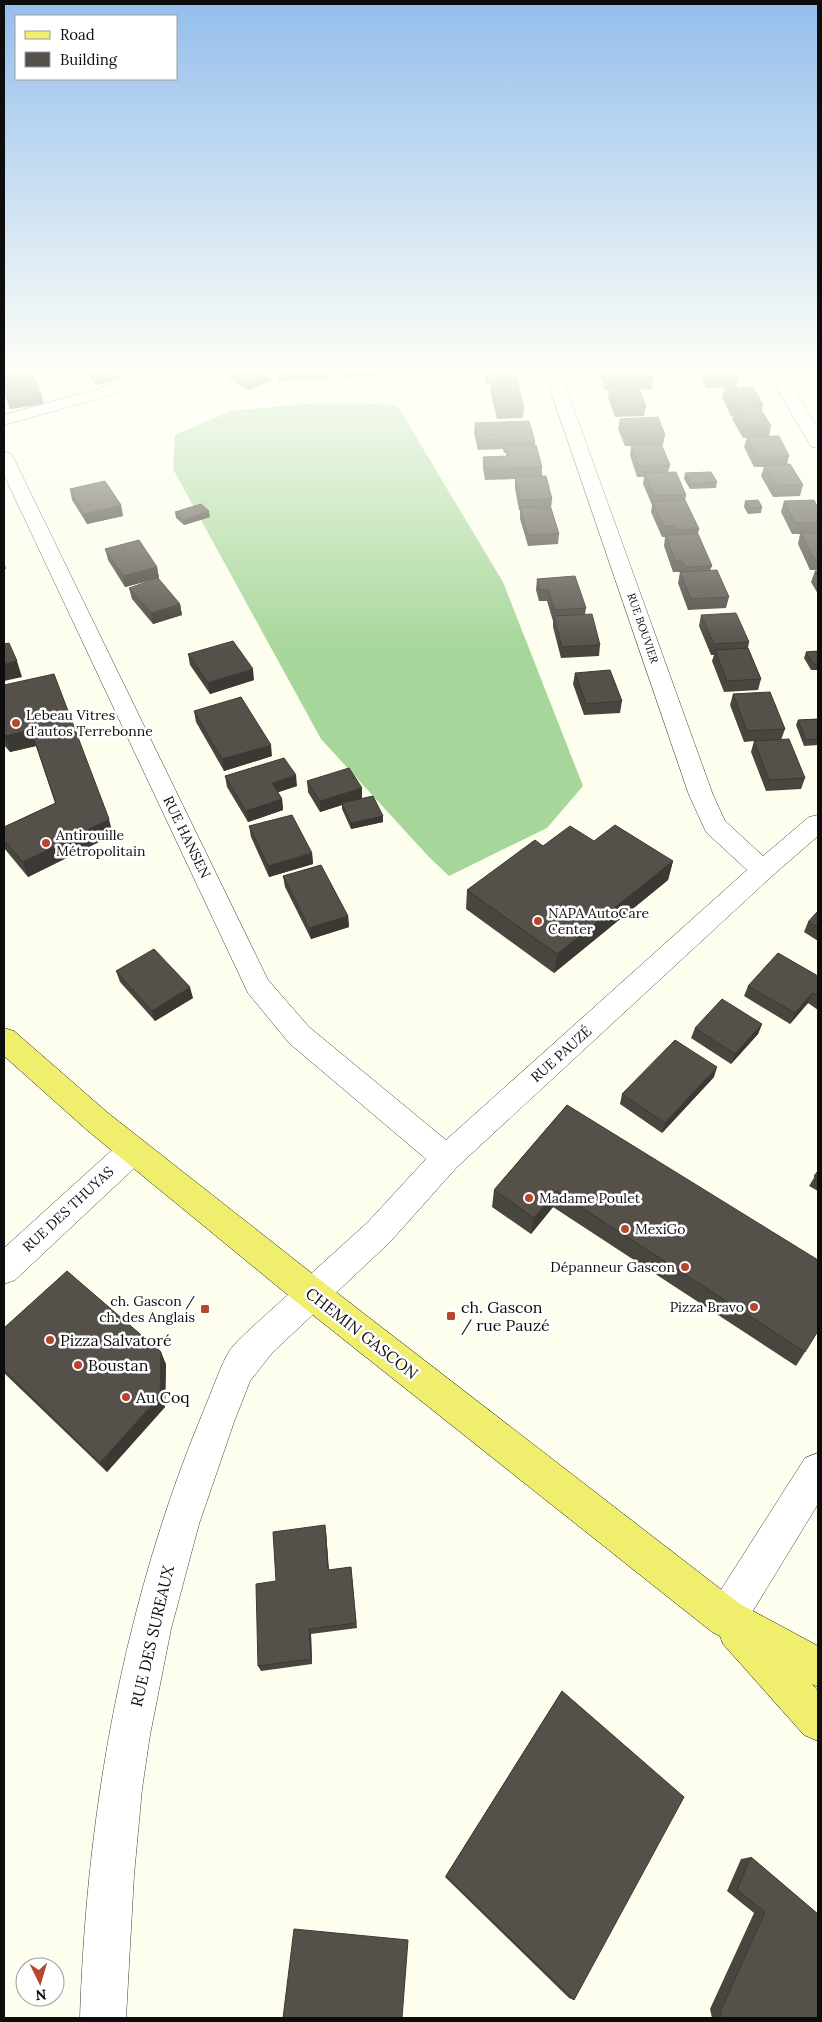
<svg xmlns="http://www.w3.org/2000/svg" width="822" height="2022" font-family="Lora,serif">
<rect width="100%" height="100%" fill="#fdfeee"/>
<path fill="#a7d69a" d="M347,403l50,2 106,177 80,204 -36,42 -98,48 -21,-20 -107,-117 -148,-270 2,-34 55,-24 74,-7z"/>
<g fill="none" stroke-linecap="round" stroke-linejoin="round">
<defs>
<g id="minor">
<path d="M174,368h26l-2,3 -194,54v-10z"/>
<path d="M543,368h16l154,427 12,26 38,35 46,-39 9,-2v21l-46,40 -315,291 -67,75 -118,111 -22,28 -16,41 -35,102 -28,105 -21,106 -8,54 -8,86 -8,143h-46c6,-191 38,-383 106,-563 9,-24 19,-47 28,-70 5,-12 9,-24 16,-35 5,-7 12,-13 18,-19l120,-109 58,-63 -137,-116 -41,-50 -244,-518v-23l6,1 3,4 255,523 41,47 137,113 301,-270 -41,-38 -17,-37z"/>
<path d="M765,368h16l37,61v19l-6,-1 -3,-4z"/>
<path d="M133,1137l11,4 4,9 -4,9 -129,121 -11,4v-36l118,-107z"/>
<path d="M818,1453v51l-78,128 -14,5 -14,-5 -5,-14 5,-14 93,-146z"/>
</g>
<path id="major" d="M4,1028l10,3 94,82 215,169 417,322 78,42v41l-6,-3 6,7v50l-14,-6 -81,-91 -3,-8 -8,-4 -413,-328 -211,-173 -84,-75z"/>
</defs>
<use href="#minor" stroke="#404040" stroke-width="1"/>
<use href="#major" stroke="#1e1e1e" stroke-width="1"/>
<use href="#minor" fill="#fff" fill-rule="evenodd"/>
<use href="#major" fill="#efee6d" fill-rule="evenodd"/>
</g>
<g fill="#494640">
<path d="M4,368l31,12 9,24 -34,5 -6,-17z"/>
<path d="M84,368h29l5,6 1,6 -23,5 -11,-13z"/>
<path d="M277,368h53v11l-52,2z"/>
<path d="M339,368h42v8l-40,2z"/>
<path d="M397,368h44v5l-43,2z"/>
<path d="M472,368h43l1,4v8l8,28 -1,10 -26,1 -7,-28 1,-8 -5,1 -4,-15 -9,1z"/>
<path d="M600,368h49l4,11 -1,10 -12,1 6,16 -2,10 -29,1 -7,-19 1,-8 -4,1 -6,-15z"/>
<path d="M698,368h41l-1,7 1,2 -2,10 -31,1z"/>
<path d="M815,368h3v4h-1z"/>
<path d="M230,375l41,6 -23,9 -18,-10z"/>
<path d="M724,388l39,16 -1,7 9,15 -2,10 20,20 -2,8 16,21 -3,11 -27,1 -12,-21 3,-9h-10l-10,-20 3,-9h-4l-11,-19 1,-3h-2l-9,-18z"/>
<path d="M620,419l45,16 -2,10h-1l8,20 -2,7 18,23 -1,6 14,28 -1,5 14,32 -2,4 19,27 -3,11 -38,2 -10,-27 2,-11h-7l-9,-26 1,-9h-3l-11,-25 1,-7 -9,-21 1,-7h-7l-7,-22 1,-9h-6l-7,-17z"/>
<path d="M475,423l60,19v3l7,22v10l10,22 -1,10 8,25 -1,10 -30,2 -8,-27v-9h-1l-4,-22v-9l-30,1 -2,-12v-11h23v-4h-2l-1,-4 -25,1 -4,-17z"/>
<path d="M685,473l32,9 -1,6 -26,1 -6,-10z"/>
<path d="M70,489l51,16 2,11 -36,8 -15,-24z"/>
<path d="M745,501l17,6 -1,6 -13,1 -4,-7z"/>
<path d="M784,501l34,7v62h-8l-12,-26 2,-10h-8l-11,-22z"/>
<path d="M175,512l35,5 -26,8 -8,-7z"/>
<path d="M105,549l52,18 2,11 -34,9 -17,-27z"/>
<path d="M815,571h3v23l-7,-12z"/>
<path d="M537,579l49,29 -1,6 15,31 -1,11 -38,2 -8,-31v-6l-6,-20h-8l-3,-11z"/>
<path d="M129,588l51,16 2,11 -29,9 -21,-25z"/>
<path d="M701,615l48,27 -1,6 13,31 -3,11 -34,2 -12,-31 2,-6h-3l-12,-29z"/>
<path d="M818,651v19h-7l-7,-12 2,-6z"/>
<path d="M188,654l66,26 -44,14 -20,-29z"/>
<path d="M575,673l47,28 -2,12 -36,2 -11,-31z"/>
<path d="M4,685l109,150 -85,42 -24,-29v-21l51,-24 -19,-57 -26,6 -6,-7z"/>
<path d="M733,694l52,35 -4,11 24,38 -4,11 -35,2 -15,-39 3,-11 -10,1 -14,-37z"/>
<path d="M194,711l78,45 -48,15 -28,-49z"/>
<path d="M818,719v26l-14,1 -8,-21 2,-5z"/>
<path d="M225,776l72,10 -19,6 4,7 1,11 -35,12 -21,-35z"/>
<path d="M307,781l55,7v10l21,18v6l-32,7 -9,-20v-4l-22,7 -12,-20z"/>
<path d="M249,826l63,27 1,11 -44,13 -18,-40z"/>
<path d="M594,841l79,20 -5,19 -114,93 -88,-64 1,-19 76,-44z"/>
<path d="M283,876l65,40 1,11 -38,12 -26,-52z"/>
<path d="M818,911v30l-14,-9 4,-10z"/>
<path d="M116,971l77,27 -38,23 -35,-39z"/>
<path d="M818,976v34l-10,-7 -18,21 -46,-28 4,-10z"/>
<path d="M762,1024l-4,10 -27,30 -40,-26 4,-10z"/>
<path d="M714,1077l-52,56 -42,-29 2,-10z"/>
<path d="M567,1105l238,247 -9,14 -243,-159 -22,27 -39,-27 2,-17z"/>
<path d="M818,1171v20l-9,-5z"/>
<path d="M4,1328l162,36 -1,43 -58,65 -103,-99z"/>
<path d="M326,1532l3,38 22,-3 6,61 -46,6 1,30 -51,7 -3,-5 18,-85z"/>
<path d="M562,1691l12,309 -5,-2 -124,-121z"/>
<path d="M751,1857l67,161h-106l-2,-9 44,-96 -27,-22 14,-32z"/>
</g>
<g fill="#3c3934">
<path d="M33,374l3,10 -32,5v-11z"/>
<path d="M118,374l1,6 -23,5 -1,-5z"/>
<path d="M270,376l1,5 -23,9v-5z"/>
<path d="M41,393l3,11 -34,5 -3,-10z"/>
<path d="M121,505l2,11 -36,8 -3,-10z"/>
<path d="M209,511l1,6 -26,8 -1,-5z"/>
<path d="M4,561l2,8h-2z"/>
<path d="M157,567l2,11 -34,9 -2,-11z"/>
<path d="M180,604l2,11 -29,9 -2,-11z"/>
<path d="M17,661l5,16 -18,4v-17z"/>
<path d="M253,669l1,11 -44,14 -2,-11z"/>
<path d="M31,730l5,16 -26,6 -5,-16z"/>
<path d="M271,745l1,11 -48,15 -2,-12z"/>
<path d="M296,775l1,11 -24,8 -1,-11z"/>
<path d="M362,788v11l-20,4v2l-22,7v-11z"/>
<path d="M282,799l1,11 -35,12 -2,-11z"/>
<path d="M383,816v6l-32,7v-6z"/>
<path d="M109,819l4,16 -85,42 -5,-15z"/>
<path d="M312,853l1,11 -44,13 -1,-11z"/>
<path d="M673,861l-5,19 -114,93 3,-19z"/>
<path d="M348,916l1,11 -38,12 -2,-11z"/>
<path d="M190,987l3,11 -38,23 -3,-10z"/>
<path d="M812,993l-4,10 -18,21 5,-11z"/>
<path d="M762,1024l-4,10 -27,30 4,-10z"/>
<path d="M717,1067l-3,10 -52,56 3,-10z"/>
<path d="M556,1191l-3,16 -22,27 3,-16z"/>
<path d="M161,1352l5,12 -1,43 -58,65 -7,-9z"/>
<path d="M325,1525l1,7 3,44 -1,-6z"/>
<path d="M309,1629l2,5 1,30 -1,-5z"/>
</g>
<g fill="#55514a" stroke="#3c3934">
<path d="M4,368h28l1,6 -29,4z"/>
<path d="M85,368h28l5,6 -23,6z"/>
<path d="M247,368h9l14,8 -22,9 -18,-10z"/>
<path d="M277,368h53l-53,3z"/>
<path d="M485,368h30l1,4 -29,1z"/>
<path d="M602,368h47l4,11 -47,1z"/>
<path d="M704,368h31l4,9h-31z"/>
<path d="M36,380l5,13 -34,6 -3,-9v-5z"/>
<path d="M517,380l7,28h-27l-6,-27z"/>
<path d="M638,386l8,20 -29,1 -7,-20z"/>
<path d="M753,387l10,17 -30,1 -9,-17z"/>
<path d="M760,408l11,18 -25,2 -12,-19z"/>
<path d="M658,417l7,18 -39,1 -6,-17z"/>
<path d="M529,421l6,21 -30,1 -1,-4 -25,1 -4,-17z"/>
<path d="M779,436l10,20h-33l-9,-19z"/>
<path d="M661,444l9,21 -31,1 -8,-21z"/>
<path d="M536,445l6,22 -56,2 -3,-12 26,-1 -3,-10z"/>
<path d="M790,464l13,21 -27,1 -12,-20z"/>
<path d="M676,472l10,23 -32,1 -9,-23z"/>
<path d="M711,472l6,10 -26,2 -6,-11z"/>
<path d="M546,476l6,23 -32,1 -4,-23z"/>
<path d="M105,481l16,24 -37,9 -14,-25z"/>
<path d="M685,500l14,29 -23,1 -2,-4h-10l-12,-24z"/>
<path d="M758,500l4,7 -12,1 -5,-7z"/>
<path d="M814,500l4,8v15h-23l-11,-22z"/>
<path d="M201,504l8,7 -26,9 -8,-8z"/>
<path d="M534,507l1,2 16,-1 8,26 -31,1 -8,-27z"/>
<path d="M801,533h17v26l-4,1z"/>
<path d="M698,534l14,32 -27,1 -3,-6h-7l-9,-26z"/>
<path d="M139,540l18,27 -34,9 -18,-27z"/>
<path d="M717,570l12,27 -38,2 -11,-27z"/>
<path d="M815,571h3v6z"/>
<path d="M575,576l11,32 -31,2 -7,-20h-8l-3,-11z"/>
<path d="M158,578l22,26 -29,9 -22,-25z"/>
<path d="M736,613l13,29 -35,2 -13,-29z"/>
<path d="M592,614l8,31 -38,2 -8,-31z"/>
<path d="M233,641l20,28 -45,14 -20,-29z"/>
<path d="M9,643l8,18 -13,3v-20z"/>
<path d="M748,648l13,31 -34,2 -12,-31z"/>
<path d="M818,651v13h-5l-7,-12z"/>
<path d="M610,670l12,31 -36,3 -11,-31z"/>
<path d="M54,674l55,145 -86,43 -19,-22v-13l52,-24 -25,-73 -26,6 -1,-1v-50z"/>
<path d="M770,692l15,37 -38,2 -14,-37z"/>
<path d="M241,697l30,48 -49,14 -28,-48z"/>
<path d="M818,719v20l-12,1 -8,-20z"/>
<path d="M789,739l16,39 -36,2 -15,-39z"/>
<path d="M284,758l12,17 -24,8 10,16 -36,12 -21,-35z"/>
<path d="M349,768l13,20 -42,13 -13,-20z"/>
<path d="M373,796l10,20 -32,7 -9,-20z"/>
<path d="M292,815l20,38 -44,13 -19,-40z"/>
<path d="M615,825l58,36 -116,93 -90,-64 68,-50 8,6 27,-20 24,15z"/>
<path d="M321,865l27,51 -39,12 -26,-52z"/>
<path d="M818,911v16l-10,-5z"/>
<path d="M154,949l36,38 -38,24 -36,-40z"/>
<path d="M778,953l40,23v20l-6,-3 -17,20 -47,-27z"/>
<path d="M722,999l40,25 -27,30 -40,-26z"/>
<path d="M675,1040l42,27 -52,56 -43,-29z"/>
<path d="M567,1105l251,155v71l-13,21 -249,-161 -22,27 -40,-28z"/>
<path d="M818,1171v8l-4,-3z"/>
<path d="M67,1271l94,81 -1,44 -60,67 -96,-93v-42z"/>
<path d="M325,1525l3,45 23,-3 5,56 -47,6 2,30 -53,7 -2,-82 20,-3 -3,-49z"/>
<path d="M562,1691l122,106 -110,203 -128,-124z"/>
<path d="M751,1857l67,57v104h-97l-1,-6 45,-100 -28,-22z"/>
<path d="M294,1929l114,11 -6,78h-119z"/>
</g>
<linearGradient id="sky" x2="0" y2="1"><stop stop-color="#94beec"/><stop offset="0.57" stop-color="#fefff7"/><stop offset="1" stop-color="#fefff7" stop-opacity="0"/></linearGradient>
<rect width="822" height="651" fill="url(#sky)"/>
<g fill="#b4472e" stroke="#fff" stroke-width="2">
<circle cx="16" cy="723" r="5"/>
<circle cx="46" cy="843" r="5"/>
<circle cx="538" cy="921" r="5"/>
<circle cx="529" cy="1198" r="5"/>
<circle cx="625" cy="1229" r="5"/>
<circle cx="685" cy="1267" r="5"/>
<circle cx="754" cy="1307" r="5"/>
<rect x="200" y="1304" width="10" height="10" rx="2.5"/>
<rect x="446" y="1311" width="10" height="10" rx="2.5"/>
<circle cx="50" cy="1340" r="5"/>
<circle cx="78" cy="1365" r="5"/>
<circle cx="126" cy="1397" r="5"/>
</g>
<g text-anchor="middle" stroke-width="5" stroke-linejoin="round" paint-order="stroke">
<g font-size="11" fill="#0d0d0d" stroke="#fff">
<text transform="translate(643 628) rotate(71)" y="4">RUE BOUVIER</text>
</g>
<g font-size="14" fill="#0d0d0d" stroke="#fff" text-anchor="start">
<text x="26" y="720">Lebeau Vitres<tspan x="26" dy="16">d'autos Terrebonne</tspan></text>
<text x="56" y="840">Antirouille<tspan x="56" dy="16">Métropolitain</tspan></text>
<text x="548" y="918">NAPA AutoCare<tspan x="548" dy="16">Center</tspan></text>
<text x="539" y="1203">Madame Poulet</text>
<text x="635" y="1234">MexiGo</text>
<text x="675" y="1272" text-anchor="end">Dépanneur Gascon</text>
<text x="195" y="1306" text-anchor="end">ch. Gascon /<tspan x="195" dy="16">ch. des Anglais</tspan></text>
<text x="744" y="1312" text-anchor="end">Pizza Bravo</text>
</g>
<g font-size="14" fill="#0d0d0d" stroke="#fff">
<text transform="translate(187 837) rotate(64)" y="5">RUE HANSEN</text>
<text transform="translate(561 1054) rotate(-42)" y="5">RUE PAUZÉ</text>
<text transform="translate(68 1209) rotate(-43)" y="5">RUE DES THUYAS</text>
</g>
<g font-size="16" fill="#0d0d0d" stroke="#fff" text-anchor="start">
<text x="461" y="1313">ch. Gascon<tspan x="461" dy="18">/ rue Pauzé</tspan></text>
<text x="60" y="1346">Pizza Salvatoré</text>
<text x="88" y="1371">Boustan</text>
<text x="136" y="1403">Au Coq</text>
</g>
<g font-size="16" fill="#0d0d0d" stroke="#fff">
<text transform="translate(362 1333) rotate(38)" y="6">CHEMIN GASCON</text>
<text transform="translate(152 1636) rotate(-77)" y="6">RUE DES SUREAUX</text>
</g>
</g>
<rect width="822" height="2022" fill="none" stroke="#0d0d0d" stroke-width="10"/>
<rect x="15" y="15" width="162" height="65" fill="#ffffff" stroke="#9e9e9e"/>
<rect x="25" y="31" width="25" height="8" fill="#efee6d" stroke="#9e9e9e"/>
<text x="60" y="40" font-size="15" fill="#0d0d0d">Road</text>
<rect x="25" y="52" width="25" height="15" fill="#55514a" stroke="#9e9e9e"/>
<text x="60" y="65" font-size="15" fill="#0d0d0d">Building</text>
<g transform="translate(40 1982) rotate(175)"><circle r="24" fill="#ffffff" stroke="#9e9e9e"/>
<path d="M0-4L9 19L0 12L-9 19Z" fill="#b4472e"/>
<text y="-8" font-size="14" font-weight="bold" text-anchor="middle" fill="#0d0d0d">N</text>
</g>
</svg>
